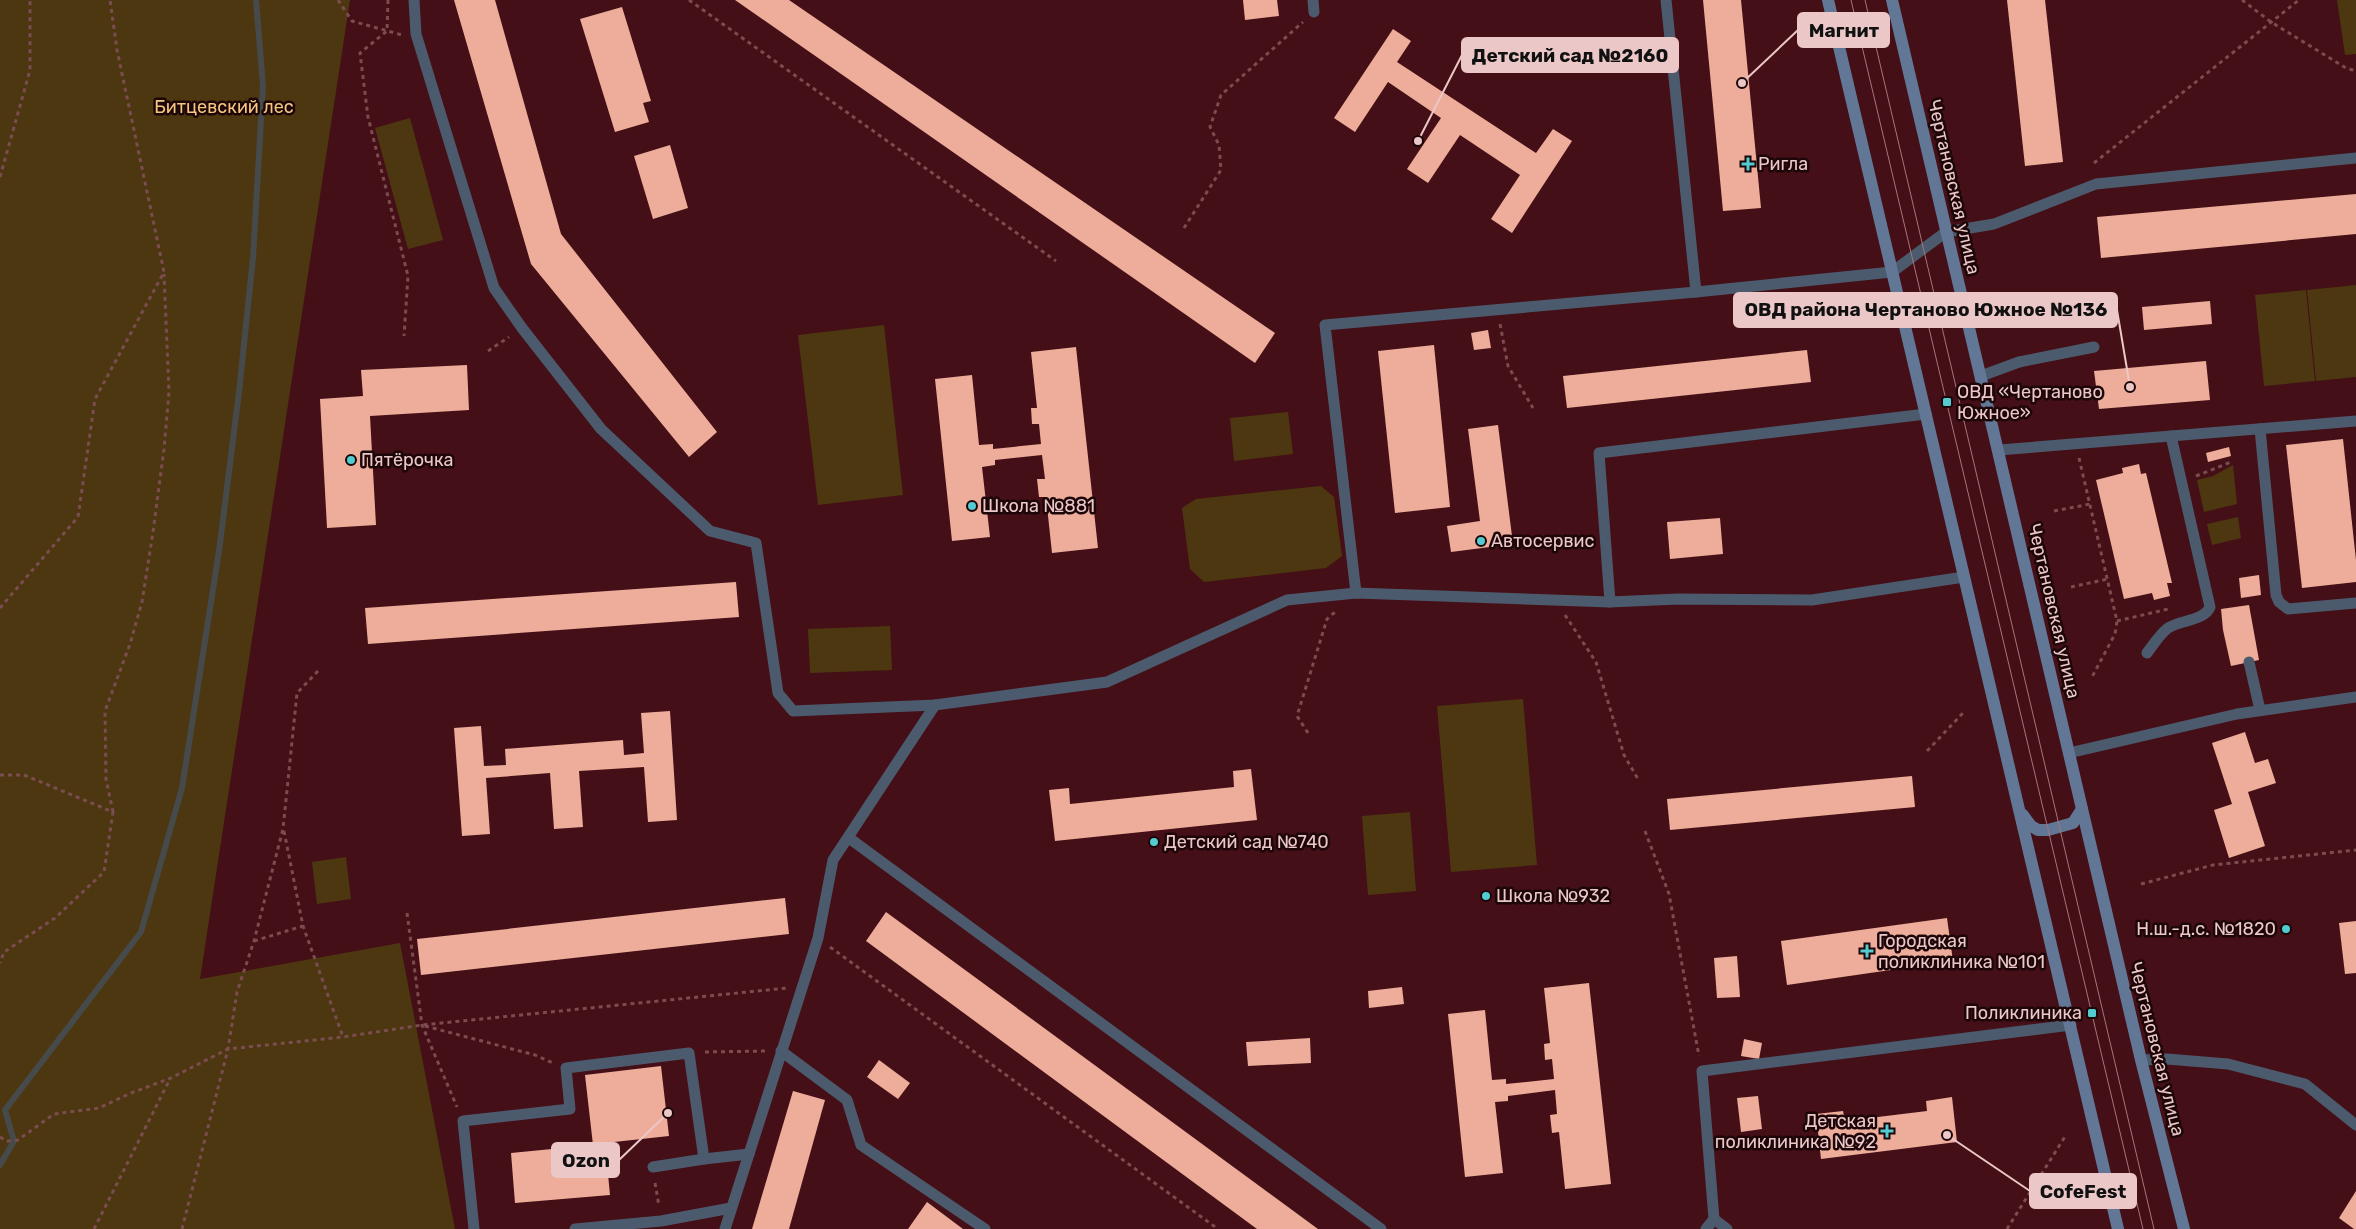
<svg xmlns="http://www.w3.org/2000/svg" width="2356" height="1229" font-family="Rubik,sans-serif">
<rect width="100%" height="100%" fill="#440f16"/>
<g fill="#4d3711">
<path d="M0,0h350l-150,979 200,-36 55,286h-455z"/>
<path d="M2337,0h19v54l-11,1z"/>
<path d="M410,118l33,122 -35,9 -33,-121z"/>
<path d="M2356,285v92l-40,4 -9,-91z"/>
<path d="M2306,290l9,91 -51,5 -9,-91z"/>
<path d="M884,325l19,170 -85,10 -20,-170z"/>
<path d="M1288,412l5,42 -59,7 -4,-43z"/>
<path d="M2233,465l4,39 -33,8 -7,-32 16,-4z"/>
<path d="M1321,486l13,11 8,59 -16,12 -122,14 -14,-13 -8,-61 14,-9z"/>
<path d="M2238,517l3,21 -29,7 -5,-21z"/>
<path d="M890,626l2,44 -82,3 -2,-44z"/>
<path d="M1523,699l14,166 -86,7 -14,-166z"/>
<path d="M1410,812l6,79 -48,4 -6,-79z"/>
<path d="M346,857l5,42 -34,5 -5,-42z"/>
</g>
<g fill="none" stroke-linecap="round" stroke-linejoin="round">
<path stroke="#474a4a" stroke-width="6" d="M0,1165l14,-24 -9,-31 136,-178 41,-144 37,-237 20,-159 14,-134 10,-172 -7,-86"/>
</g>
<g fill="#edad9a">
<path d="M454,0h41l66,234 156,198 -28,25 -158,-193z"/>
<path d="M735,0h54l486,333 -20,30z"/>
<path d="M1243,0h34l2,16 -34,4z"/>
<path d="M1703,0h38l20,208 -38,3z"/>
<path d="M2007,0h38l18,162 -38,4z"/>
<path d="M622,7l29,94 -8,2 6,19 -34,10 -35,-113z"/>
<path d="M1393,29l18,12 -14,21 139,91 17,-24 19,12 -60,92 -21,-14 29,-44 -60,-40 -32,48 -21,-14 34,-51 -53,-36 -33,50 -21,-14z"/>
<path d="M670,145l18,63 -35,11 -19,-63z"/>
<path d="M2356,194v40l-255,24 -4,-41z"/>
<path d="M2210,301l2,23 -68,6 -2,-23z"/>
<path d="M1488,330l3,18 -17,2 -3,-17z"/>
<path d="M1434,345l16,162 -55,6 -17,-162z"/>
<path d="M1076,347l22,201 -46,5 -6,-56h-7l-2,-18h8l-3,-24 -47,5v5l-13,2 8,70 -38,4 -17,-162 37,-4 7,70 14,-1v5l48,-5 -2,-20h-7l-1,-16h6l-6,-56z"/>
<path d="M1807,350l4,32 -244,26 -4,-32z"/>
<path d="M2206,361l4,39 -111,9 -5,-38z"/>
<path d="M467,365l2,45 -99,6 6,109 -49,3 -7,-129 43,-3 -2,-26z"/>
<path d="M1498,425l15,119 -62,8 -4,-26 33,-5 -12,-92z"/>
<path d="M2343,439l13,121v22l-54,6 -16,-143z"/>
<path d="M2229,447l2,9 -23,6 -2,-9z"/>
<path d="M2139,464l2,10 5,-1 26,110h-5l3,13 -16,4 -2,-7 -28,6 -28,-119 27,-7 -1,-5z"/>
<path d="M1720,518l3,36 -53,5 -3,-37z"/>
<path d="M2259,575l2,20 -20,3 -2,-20z"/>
<path d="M736,582l3,35 -371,27 -3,-36z"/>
<path d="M2249,605l10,55 -28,6 -8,-36 -2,-21z"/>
<path d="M670,711l7,109 -29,2 -4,-55 -65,4 4,56 -29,2 -4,-56 -64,5 4,56 -28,2 -8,-108 27,-2 3,40 22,-1 -1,-16 118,-9 1,15 20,-2 -3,-40z"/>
<path d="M2245,732l10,31 13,-4 8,24 -28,9 17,54 -36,12 -15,-48 18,-6 -20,-61z"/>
<path d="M1251,769l6,51 -202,21 -6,-51 20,-2 1,16 164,-17 -1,-16z"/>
<path d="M1912,776l3,31 -245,23 -3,-31z"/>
<path d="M785,898l4,36 -368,41 -4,-36z"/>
<path d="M886,912l432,317h-61l-391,-288z"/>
<path d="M1947,918l6,43 -166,24 -6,-44z"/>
<path d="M2356,921v52l-11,1 -6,-51z"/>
<path d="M1737,956l3,41 -23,1 -3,-40z"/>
<path d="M1589,983l22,201 -46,5 -6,-57 -7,1 -2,-18 7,-1 -2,-24 -47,6v5l-13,1 8,71 -38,4 -17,-163 37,-4 7,70 14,-1v5l48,-5 -2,-20 -7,1 -1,-16 6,-1 -6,-55z"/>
<path d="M1402,987l2,17 -35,4 -1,-17z"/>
<path d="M1310,1038l1,25 -63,3 -2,-24z"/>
<path d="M1744,1039l18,4 -3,16 -18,-3z"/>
<path d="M879,1060l31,23 -12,16 -31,-22z"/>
<path d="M661,1066l8,70 -64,7 5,52 -95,8 -4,-50 82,-8 -8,-70z"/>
<path d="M793,1091l32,9 -36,129h-37z"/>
<path d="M1758,1096l4,33 -21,3 -4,-34z"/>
<path d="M1952,1097l5,45 -136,17 -5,-45 27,-3 2,10 82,-10 -1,-10z"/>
<path d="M2356,1191v38h-2l-15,-11z"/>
<path d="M927,1202l36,27h-55z"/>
</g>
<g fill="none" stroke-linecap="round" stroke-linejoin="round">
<g stroke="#7b4c50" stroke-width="3" stroke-dasharray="4 4" stroke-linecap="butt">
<path d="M338,0l14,21 50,14"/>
<path d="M388,0l-1,31 -27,22 8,64 40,159 -4,60"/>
<path d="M689,0l367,261"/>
<path d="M2242,0l29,22 75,46 10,3"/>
<path d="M2094,163l205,-163"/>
<path d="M0,177l30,-107v-70"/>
<path d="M1184,228l37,-58 -2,-25 -9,-18 11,-32 82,-73"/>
<path d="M1500,324l8,42 25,42"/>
<path d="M488,351l21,-14"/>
<path d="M2079,458l38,163 -2,13 -23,43"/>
<path d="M2196,476l35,-14"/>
<path d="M2054,511l36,-7"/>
<path d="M2071,587l37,-8"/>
<path d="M0,608l78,-91 17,-118 69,-127 -47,-222 -7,-50"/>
<path d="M1565,615l31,47 28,93 14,24"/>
<path d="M2117,621l51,-12"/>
<path d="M1308,733l-11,-17 30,-97 8,-7"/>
<path d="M1927,751l36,-38"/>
<path d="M0,775h24l89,37 -9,60 -49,46 -51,34 -4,11"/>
<path d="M113,812l-7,-33 -1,-68 25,-67 12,-42 11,-70 11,-83 5,-57 -5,-118"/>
<path d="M284,831l19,95 40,111"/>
<path d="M1645,831l24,63 30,162"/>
<path d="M2141,884l72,-19 143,-15"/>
<path d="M407,913l15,112 35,82"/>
<path d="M254,941l49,-15"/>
<path d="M830,947l388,282"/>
<path d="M425,1026l110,29 18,8"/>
<path d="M705,1052l61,-1"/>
<path d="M0,1137l7,4 11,-1 36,-26 45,-6 32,-15 40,-15 57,-29 115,-12 79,-12 365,-37"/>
<path d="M655,1183l4,23"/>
<path d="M94,1229l76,-150"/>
<path d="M182,1229l46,-180 9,-57 17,-51 29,-112 14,-136 21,-22"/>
<path d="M2007,1229l59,-94"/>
</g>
<g stroke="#4c5a6d" stroke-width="11">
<path d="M414,0l2,34 78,254 28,40 79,101 109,102 46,12 22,150 15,18 142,-6 172,-23 180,-82 69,-7 254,9 68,-3 134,1 152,-23"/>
<path d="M1313,0l1,12"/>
<path d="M1666,0l30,292"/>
<path d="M1981,376l38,-14 75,-15"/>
<path d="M2260,429l16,166 3,7 9,7 68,-6"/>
<path d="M1999,450l357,-29"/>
<path d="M1356,593l-31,-268 371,-33 196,-20 54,-40 48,-8 102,-40 260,-26"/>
<path d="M1610,602l-11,-149 327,-39"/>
<path d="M2147,653c7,-9 12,-18 21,-25 12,-8 36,-7 42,-21l-39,-171"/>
<path d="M2249,662l11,48"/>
<path d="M2069,753l168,-39 119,-17"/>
<path d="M849,838l532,391"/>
<path d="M781,1051l66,49 14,45 124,84"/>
<path d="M2141,1060l26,-1 61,5 77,20 51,41"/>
<path d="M704,1159l45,-5"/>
<path d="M1714,1219l13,10"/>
<path d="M474,1229l-11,-108 107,-12 -4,-41 123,-15 15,106 -51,8"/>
<path d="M575,1229l86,-8 70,-13"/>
<path d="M725,1229l93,-291 15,-78 102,-155"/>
<path d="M1706,1229l8,-10 -12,-148 369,-46"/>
</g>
<g stroke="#627796" stroke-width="12">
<path d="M1828,0l290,1229"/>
<path d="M1892,0l249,1060 43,169"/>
<path d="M2023,815l8,11 7,4h10l25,-7 9,-14"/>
</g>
<g stroke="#a3787b" stroke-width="1">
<path d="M1851,0l292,1229"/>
<path d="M1865,0l289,1229"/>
</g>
</g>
<g fill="#52ccd0" stroke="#1c0608" stroke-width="2">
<path d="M1745.5 156.5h5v5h5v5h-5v5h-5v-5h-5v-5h5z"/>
<rect x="1942" y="397" width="10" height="10" rx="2.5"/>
<circle cx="351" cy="460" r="5"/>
<circle cx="972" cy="506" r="5"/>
<circle cx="1481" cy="541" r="5"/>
<circle cx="1154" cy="842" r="5"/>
<circle cx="1486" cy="896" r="5"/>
<circle cx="2286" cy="929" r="5"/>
<path d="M1864.5 943.5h5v5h5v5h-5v5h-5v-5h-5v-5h5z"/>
<rect x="2087" y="1008" width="10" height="10" rx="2.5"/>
<path d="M1884.5 1123.5h5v5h5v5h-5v5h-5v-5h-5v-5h5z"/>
</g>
<g text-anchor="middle" stroke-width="5" stroke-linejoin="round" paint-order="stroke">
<g font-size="18" fill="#f4c67f" stroke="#1c0608">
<text x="224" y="113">Битцевский лес</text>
</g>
<g font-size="18" fill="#ebc7c7" stroke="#1c0608" text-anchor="start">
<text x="1758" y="170">Ригла</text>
<text x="1957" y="398">ОВД «Чертаново<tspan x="1957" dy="21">Южное»</tspan></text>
<text x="361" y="466">Пятёрочка</text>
<text x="982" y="512">Школа №881</text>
<text x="1491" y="547">Автосервис</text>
<text x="1164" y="848">Детский сад №740</text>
<text x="1496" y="902">Школа №932</text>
<text x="2276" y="935" text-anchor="end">Н.ш.-д.с. №1820</text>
<text x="1878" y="947">Городская<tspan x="1878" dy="21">поликлиника №101</tspan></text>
<text x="2082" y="1019" text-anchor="end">Поликлиника</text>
<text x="1876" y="1127" text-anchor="end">Детская<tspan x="1876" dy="21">поликлиника №92</tspan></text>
</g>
<g font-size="18" fill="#ebc7c7" stroke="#1c0608">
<text transform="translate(1954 187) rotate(77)" y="6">Чертановская улица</text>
<text transform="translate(2054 611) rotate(77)" y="6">Чертановская улица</text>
<text transform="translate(2157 1049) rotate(76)" y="6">Чертановская улица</text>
</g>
</g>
<path fill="none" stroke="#ebc7c7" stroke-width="2" d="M1742 83L1798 30M1418 141L1462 55M2130 387L2117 310M668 1113L619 1160M1947 1135L2030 1191"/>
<g fill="#ebc7c7" stroke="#1c0608" stroke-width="2">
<circle cx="1742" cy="83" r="5"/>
<circle cx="1418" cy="141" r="5"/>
<circle cx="2130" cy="387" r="5"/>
<circle cx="668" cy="1113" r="5"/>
<circle cx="1947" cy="1135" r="5"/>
</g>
<g fill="#ebc7c7" stroke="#ebc7c7" stroke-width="2">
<rect x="1798" y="13" width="91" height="34" rx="5"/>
<rect x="1462" y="38" width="216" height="34" rx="5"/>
<rect x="1734" y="293" width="383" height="34" rx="5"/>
<rect x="552" y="1143" width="67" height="34" rx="5"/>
<rect x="2030" y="1174" width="106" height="34" rx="5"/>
</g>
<g font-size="19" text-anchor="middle" font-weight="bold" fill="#111">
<text x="1844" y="37">Магнит</text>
<text x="1570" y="62">Детский сад №2160</text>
<text x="1926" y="316">ОВД района Чертаново Южное №136</text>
<text x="586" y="1167">Ozon</text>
<text x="2083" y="1198">CofeFest</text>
</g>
</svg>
